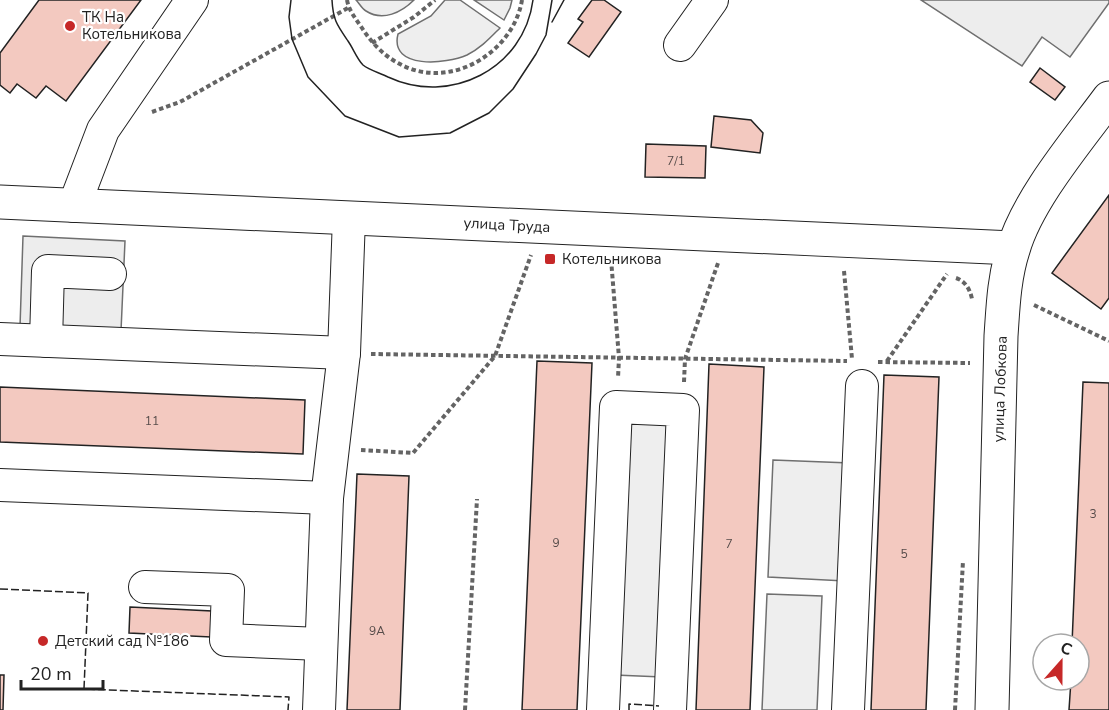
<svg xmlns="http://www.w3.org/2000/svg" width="1109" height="710" font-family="'Nunito Sans',sans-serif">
<rect width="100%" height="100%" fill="#fff"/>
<g fill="#eee" stroke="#6f6f6f" stroke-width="1.5">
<path d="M356,0h58c-12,12 -31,22 -48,11 -4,-2 -7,-8 -10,-11z"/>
<path d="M445,0h15l40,28c-10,10 -19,20 -33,27 -20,9 -78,15 -69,-21l33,-18z"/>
<path d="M474,0h38l-2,8 -6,12z"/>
<path d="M626,418l46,2 -10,257 -47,-2z"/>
<path d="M773,460l77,3 -5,118 -77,-4z"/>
<path d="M767,594l55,2 -5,114h-55z"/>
</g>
<g fill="#ededed" stroke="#6f6f6f" stroke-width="1.5">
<path d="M921,0h188v3l-39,54 -28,-20 -20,29z"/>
<path d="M23,236l102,5 -4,90 -101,-4z"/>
</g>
<g fill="#f3c9c0" stroke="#222" stroke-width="1.5">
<path d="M39,0h102l-75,101 -20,-15 -10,12 -19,-14 -7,9 -10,-8v-32z"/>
<path d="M592,0h12l17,12 -32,45 -21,-14 15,-21 -5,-3z"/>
<path d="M1040,68l25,19 -10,13 -25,-18z"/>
<path d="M714,116l37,4 12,13 -3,20 -49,-6z"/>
<path d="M646,144l60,2 -1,32 -60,-1z"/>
<path d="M1109,195v103l-8,11 -49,-36z"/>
<path d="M537,361l55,2 -15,347h-55z"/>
<path d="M709,364l55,3 -14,343h-54z"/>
<path d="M884,375l55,2 -13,333h-55z"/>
<path d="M1083,382l26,1v327h-40l2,-30h8v-36h-7z"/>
<path d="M0,387l305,13 -2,54 -303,-12z"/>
<path d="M357,474l52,2 -9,234h-53z"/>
<path d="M130,607l82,4 -1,26 -82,-4z"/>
<path d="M0,675h4l-1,35h-3z"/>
</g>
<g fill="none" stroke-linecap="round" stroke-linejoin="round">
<defs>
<g id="minor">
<path d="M680,45l32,-45"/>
<path d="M74,206l29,-76 89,-130"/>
<path d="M0,339l344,14"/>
<path d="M46,341l2,-70 62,3"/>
<path d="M0,485l327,13"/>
<path d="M145,587l83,3 -2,50 95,4"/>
<path d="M319,710l8,-212 17,-145 5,-135"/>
<path d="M603,710l13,-303 67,3 -13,300"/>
<path d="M848,710l14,-324"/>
</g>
<g id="major">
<path d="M0,202l1013,46"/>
<path d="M992,710l9,-374c2,-29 3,-58 12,-86 14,-50 65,-110 96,-152"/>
</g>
</defs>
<use href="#minor" stroke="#222" stroke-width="34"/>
<use href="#major" stroke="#222" stroke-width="35"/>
<g stroke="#646464" stroke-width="4" stroke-dasharray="4.5 3" stroke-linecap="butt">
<path d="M347,0c2,11 9,19 15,28 9,14 21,27 36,35 50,29 115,-9 124,-63"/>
<path d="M372,43l42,-26 21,-17"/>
<path d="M152,112l28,-10 168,-94"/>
<path d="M611,259l8,99 -1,20"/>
<path d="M844,271l8,88"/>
<path d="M956,278c9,3 14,11 16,21"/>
<path d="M1034,305l75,36"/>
<path d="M371,354l476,7"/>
<path d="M887,361l60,-87"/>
<path d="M878,362l92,1"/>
<path d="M684,382l1,-23 33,-96"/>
<path d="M361,450l52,3 82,-97 36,-101"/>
<path d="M465,710l12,-211"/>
<path d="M955,710l8,-149"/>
</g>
<use href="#minor" stroke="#fff" stroke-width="32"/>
<use href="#major" stroke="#fff" stroke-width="33"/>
<g stroke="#222" stroke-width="1.5">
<path d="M291,0l-2,17 3,22 16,38 37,39 54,21 51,-4 39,-20 24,-24 23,-35 10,-19 6,-35"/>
<path d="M332,0c1,20 5,25 16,41 5,7 9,18 15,24 6,5 17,8 25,12 62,29 136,-8 145,-77"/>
<path d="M552,22l12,-22"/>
</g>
<g stroke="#222" stroke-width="1.5" stroke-dasharray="8 3" stroke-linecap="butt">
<path d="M0,589l88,4 -4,96 205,8 -1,13"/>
<path d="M629,710v-6l30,2"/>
</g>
</g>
<g fill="#c62828" stroke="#fff" stroke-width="2">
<circle cx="70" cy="26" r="6"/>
<rect x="544" y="253" width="12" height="12" rx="3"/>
<circle cx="43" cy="641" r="6"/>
</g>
<g text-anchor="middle" stroke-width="4.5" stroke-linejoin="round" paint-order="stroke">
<g font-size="12" fill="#564c4a">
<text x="676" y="165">7/1</text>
<text x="152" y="425">11</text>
<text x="1093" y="518">3</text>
<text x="556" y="547">9</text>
<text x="729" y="548">7</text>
<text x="904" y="558">5</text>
<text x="377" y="635">9А</text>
</g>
<g font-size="15" fill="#222" stroke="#fff" text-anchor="start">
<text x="82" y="22">ТК На<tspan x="82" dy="17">Котельникова</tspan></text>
<text x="562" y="264">Котельникова</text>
<text x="55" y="646">Детский сад №186</text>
</g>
<g font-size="15" fill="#222" stroke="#fff">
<text transform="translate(507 225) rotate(3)" y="5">улица Труда</text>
<text transform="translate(1000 389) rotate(-88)" y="5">улица Лобкова</text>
</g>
</g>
<g transform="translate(1061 662) rotate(21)"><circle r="28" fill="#ffffff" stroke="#a7a7a7" stroke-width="1.5"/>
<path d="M0-4.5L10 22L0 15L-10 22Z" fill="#c62828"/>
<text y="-9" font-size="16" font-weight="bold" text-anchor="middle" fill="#222222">С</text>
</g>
<path d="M21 680v9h82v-9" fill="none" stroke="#222222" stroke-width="3"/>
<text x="30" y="680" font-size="18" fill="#222222" stroke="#ffffff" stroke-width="4.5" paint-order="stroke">20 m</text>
</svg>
